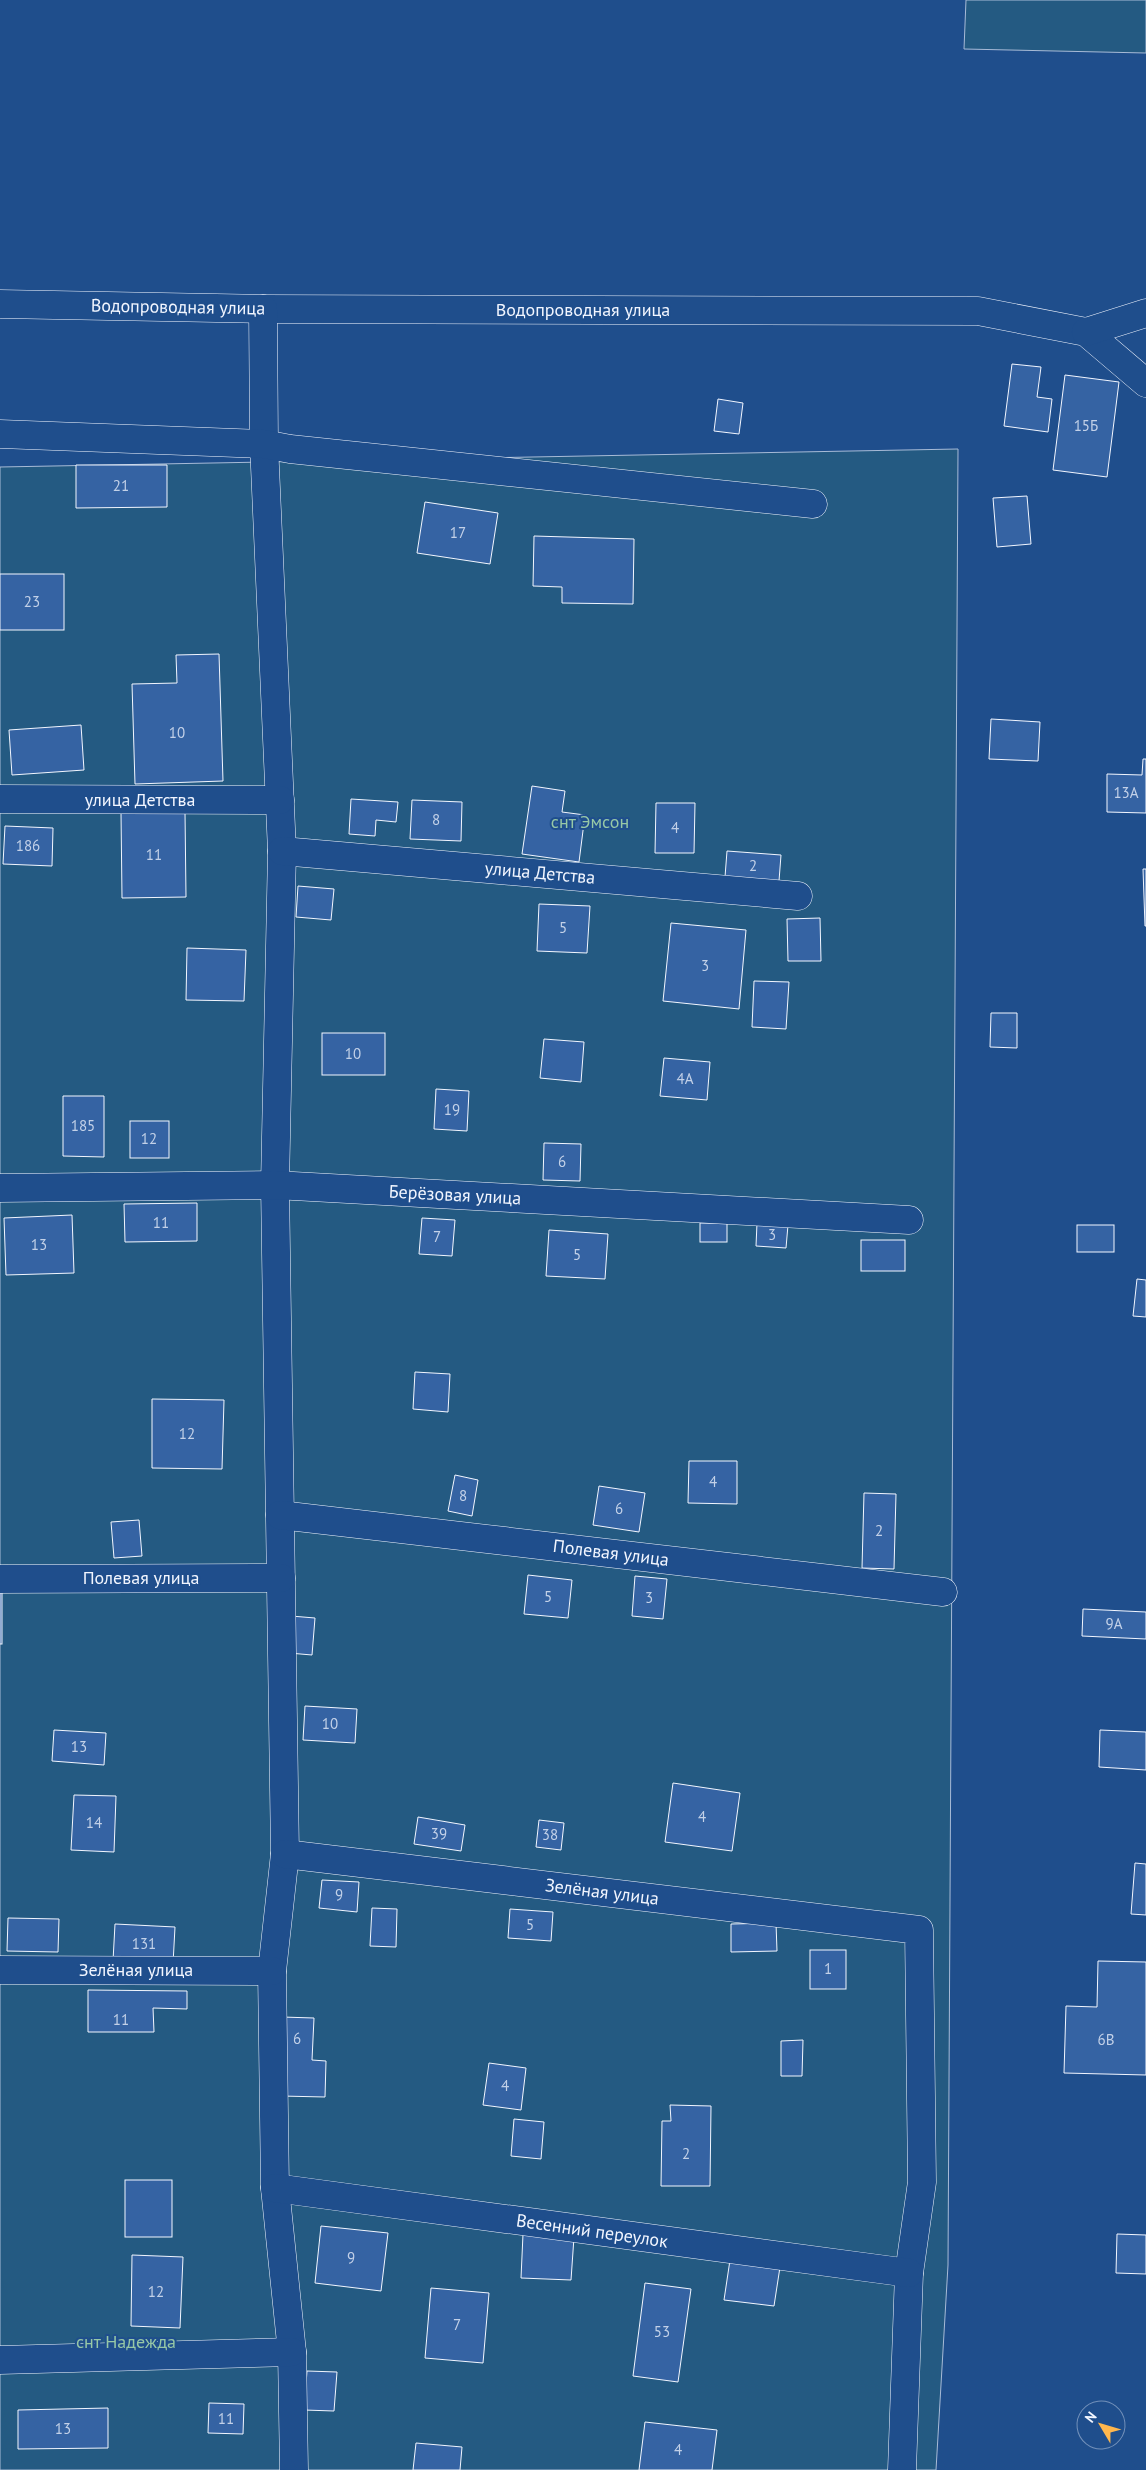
<svg xmlns="http://www.w3.org/2000/svg" width="1146" height="2470" font-family="'PT Sans',sans-serif">
<rect width="100%" height="100%" fill="#1f4e8c"/>
<g fill="#245a82" stroke="#a8bbd7">
<path d="M966,0h180v53l-182,-4z"/>
<path d="M958,449l-10,1816 -12,205h-936v-2003z"/>
</g>
<g fill="#3563a3" stroke="#f2f6ff">
<path d="M1012,364l29,3 -4,30 15,2 -4,33 -44,-6z"/>
<path d="M1065,375l54,7 -12,95 -54,-7z"/>
<path d="M718,399l25,4 -4,31 -25,-3z"/>
<path d="M76,465h91v42l-91,1z"/>
<path d="M1027,496l4,48 -34,3 -4,-49z"/>
<path d="M425,502l73,11 -8,51 -73,-11z"/>
<path d="M534,536l100,3 -1,65 -71,-1v-16l-29,-1z"/>
<rect x="0" y="574" width="64" height="56"/>
<path d="M219,654l4,127 -88,3 -3,-100 45,-1 -1,-28z"/>
<path d="M991,719l49,3 -2,39 -49,-2z"/>
<path d="M81,725l3,45 -72,5 -3,-45z"/>
<path d="M1143,759h3v54l-39,-1v-38l35,1z"/>
<path d="M532,786l33,5 -3,21 23,3 -6,47 -57,-8z"/>
<path d="M351,799l47,3 -2,20 -20,-2 -1,16 -26,-2z"/>
<path d="M412,800l50,2 -1,39 -51,-2z"/>
<path d="M656,803h39l-1,50h-39z"/>
<path d="M185,812l1,85 -64,1 -1,-85z"/>
<path d="M5,826l48,2 -1,38 -49,-2z"/>
<path d="M727,851l54,4 -2,26 -54,-4z"/>
<path d="M1143,869h3v57h-1z"/>
<path d="M298,886l36,3 -3,31 -35,-3z"/>
<path d="M539,904l51,2 -3,47 -50,-2z"/>
<path d="M820,918l1,43h-33l-1,-42z"/>
<path d="M671,923l75,7 -7,79 -76,-8z"/>
<path d="M187,948l59,2 -2,51 -58,-1z"/>
<path d="M754,981l35,1 -3,47 -34,-2z"/>
<path d="M991,1013h26v35l-27,-1z"/>
<rect x="322" y="1033" width="63" height="42"/>
<path d="M544,1039l40,3 -3,40 -41,-4z"/>
<path d="M664,1058l46,4 -3,38 -47,-4z"/>
<path d="M436,1089l33,2 -2,40 -33,-2z"/>
<path d="M63,1096h41v61l-41,-1z"/>
<rect x="130" y="1121" width="39" height="37"/>
<path d="M544,1143l37,1 -1,37 -37,-1z"/>
<path d="M197,1203v38l-72,1 -1,-38z"/>
<path d="M72,1215l2,58 -68,2 -2,-57z"/>
<path d="M422,1218l33,2 -3,36 -33,-2z"/>
<rect x="700" y="1223" width="27" height="19"/>
<path d="M757,1223l31,2 -2,23 -30,-2z"/>
<rect x="1077" y="1225" width="37" height="27"/>
<path d="M549,1230l59,4 -3,45 -59,-3z"/>
<rect x="861" y="1240" width="44" height="31"/>
<path d="M1137,1279l9,1v37l-13,-1z"/>
<path d="M415,1372l35,2 -2,38 -35,-3z"/>
<path d="M152,1399l72,1 -2,69 -70,-1z"/>
<path d="M689,1461h48v43l-49,-1z"/>
<path d="M455,1475l23,5 -6,36 -24,-5z"/>
<path d="M599,1486l46,7 -6,39 -46,-7z"/>
<path d="M864,1493l32,1 -2,75 -32,-1z"/>
<path d="M139,1520l3,36 -28,2 -3,-36z"/>
<path d="M528,1575l44,5 -4,38 -44,-4z"/>
<path d="M635,1576l32,3 -4,40 -31,-3z"/>
<rect x="0" y="1589" width="2" height="55"/>
<path d="M1083,1609l63,3v27l-64,-3z"/>
<path d="M291,1616l24,2 -3,37 -23,-2z"/>
<path d="M305,1706l52,3 -2,34 -52,-3z"/>
<path d="M54,1730l52,3 -2,32 -52,-4z"/>
<path d="M1100,1730l46,2v38l-47,-3z"/>
<path d="M673,1783l67,10 -8,58 -67,-9z"/>
<path d="M74,1795l42,1 -2,56 -43,-2z"/>
<path d="M418,1817l47,8 -4,26 -47,-7z"/>
<path d="M539,1820l25,3 -3,27 -25,-3z"/>
<path d="M1135,1863l11,1v51l-15,-1z"/>
<path d="M322,1880l37,2 -2,30 -38,-4z"/>
<path d="M372,1908l25,1 -1,38 -26,-1z"/>
<path d="M510,1909l43,3 -2,29 -43,-3z"/>
<path d="M8,1918l51,1 -1,33 -51,-1z"/>
<path d="M776,1923l1,28 -46,1v-28z"/>
<path d="M115,1924l60,3 -2,37 -60,-3z"/>
<rect x="810" y="1950" width="36" height="39"/>
<path d="M1098,1961l48,1v113l-82,-2 2,-67 31,1z"/>
<path d="M88,1990l99,1v18l-34,-1 1,24h-66z"/>
<path d="M282,2017l32,1 -2,42 14,1 -1,36 -44,-1z"/>
<path d="M803,2040l-1,36h-21v-35z"/>
<path d="M489,2063l37,5 -5,42 -38,-5z"/>
<path d="M670,2105l41,1 -1,80h-49l1,-65h9z"/>
<path d="M514,2119l30,3 -3,37 -30,-3z"/>
<rect x="125" y="2180" width="47" height="57"/>
<path d="M321,2226l67,7 -7,58 -66,-8z"/>
<path d="M523,2234l51,3 -3,43 -50,-2z"/>
<path d="M1117,2234l29,1v39l-30,-1z"/>
<path d="M132,2255l51,2 -3,71 -49,-2z"/>
<path d="M730,2260l50,7 -6,39 -50,-6z"/>
<path d="M645,2283l46,6 -13,93 -45,-6z"/>
<path d="M431,2288l58,5 -6,70 -58,-5z"/>
<path d="M307,2371l30,1 -3,39 -30,-1z"/>
<path d="M209,2403l35,1 -1,30 -35,-1z"/>
<path d="M108,2408v40l-90,1v-39z"/>
<path d="M645,2422l72,8 -5,40h-73z"/>
<path d="M416,2443l46,4 -2,23h-47z"/>
</g>
<g fill="none" stroke-linecap="round" stroke-linejoin="round">
<defs>
<g id="minor">
<path d="M0,304l263,5 715,2 108,21 60,51"/>
<path d="M263,309l1,135 18,407 -7,334 10,669 -13,117 3,217 17,164 2,118"/>
<path d="M1086,332l60,-19"/>
<path d="M0,434l264,10 26,5 523,55"/>
<path d="M0,799l280,1"/>
<path d="M282,851l516,45"/>
<path d="M0,1188l275,-3 634,35"/>
<path d="M280,1515l663,77"/>
<path d="M0,1579l281,-1"/>
<path d="M285,1854l634,76 3,252 -13,91 -7,197"/>
<path d="M0,1970l272,1"/>
<path d="M275,2188l634,85"/>
<path d="M0,2360l292,-8"/>
</g>
</defs>
<use href="#minor" stroke="#f2f6ff" stroke-width="29"/>
<use href="#minor" stroke="#1f4e8c" stroke-width="28"/>
</g>
<g text-anchor="middle" stroke-width="4" stroke-linejoin="round" paint-order="stroke">
<g font-size="15" fill="#c3d1e8">
<text x="1086" y="431">15Б</text>
<text x="121" y="491">21</text>
<text x="458" y="538">17</text>
<text x="32" y="607">23</text>
<text x="177" y="738">10</text>
<text x="1126" y="798">13А</text>
<text x="436" y="825">8</text>
<text x="675" y="833">4</text>
<text x="28" y="851">186</text>
<text x="154" y="860">11</text>
<text x="753" y="871">2</text>
<text x="563" y="933">5</text>
<text x="705" y="971">3</text>
<text x="353" y="1059">10</text>
<text x="685" y="1084">4А</text>
<text x="452" y="1115">19</text>
<text x="83" y="1131">185</text>
<text x="149" y="1144">12</text>
<text x="562" y="1167">6</text>
<text x="161" y="1228">11</text>
<text x="772" y="1240">3</text>
<text x="437" y="1242">7</text>
<text x="39" y="1250">13</text>
<text x="577" y="1260">5</text>
<text x="187" y="1439">12</text>
<text x="713" y="1487">4</text>
<text x="463" y="1501">8</text>
<text x="619" y="1514">6</text>
<text x="879" y="1536">2</text>
<text x="548" y="1602">5</text>
<text x="649" y="1603">3</text>
<text x="1114" y="1629">9А</text>
<text x="330" y="1729">10</text>
<text x="79" y="1752">13</text>
<text x="702" y="1822">4</text>
<text x="94" y="1828">14</text>
<text x="439" y="1839">39</text>
<text x="550" y="1840">38</text>
<text x="339" y="1900">9</text>
<text x="530" y="1930">5</text>
<text x="144" y="1949">131</text>
<text x="828" y="1974">1</text>
<text x="121" y="2025">11</text>
<text x="297" y="2044">6</text>
<text x="1106" y="2045">6В</text>
<text x="505" y="2091">4</text>
<text x="686" y="2159">2</text>
<text x="351" y="2263">9</text>
<text x="156" y="2297">12</text>
<text x="457" y="2330">7</text>
<text x="662" y="2337">53</text>
<text x="226" y="2424">11</text>
<text x="63" y="2434">13</text>
<text x="678" y="2455">4</text>
</g>
<g font-size="18" fill="#f2f6ff" stroke="#1f4e8c">
<text transform="translate(178 307) rotate(1)" y="6">Водопроводная улица</text>
<text x="583" y="316">Водопроводная улица</text>
<text x="140" y="806">улица Детства</text>
<text transform="translate(540 873) rotate(5)" y="6">улица Детства</text>
<text transform="translate(455 1195) rotate(3)" y="6">Берёзовая улица</text>
<text transform="translate(611 1553) rotate(7)" y="6">Полевая улица</text>
<text x="141" y="1584">Полевая улица</text>
<text transform="translate(602 1892) rotate(7)" y="6">Зелёная улица</text>
<text x="136" y="1976">Зелёная улица</text>
<text transform="translate(592 2231) rotate(8)" y="6">Весенний переулок</text>
</g>
<g font-size="18" fill="#97c8a6" stroke="#1f4e8c">
<text x="590" y="828">снт Эмсон</text>
<text x="126" y="2348">снт Надежда</text>
</g>
</g>
<g transform="translate(1101 2425) rotate(308)"><circle r="24" fill="#1f4e8c" stroke="#7391ba"/>
<path d="M0-4L9 19L0 12L-9 19Z" fill="#ffb74d"/>
<text y="-8" font-size="14" font-weight="bold" text-anchor="middle" fill="#f2f6ff">N</text>
</g>
</svg>
